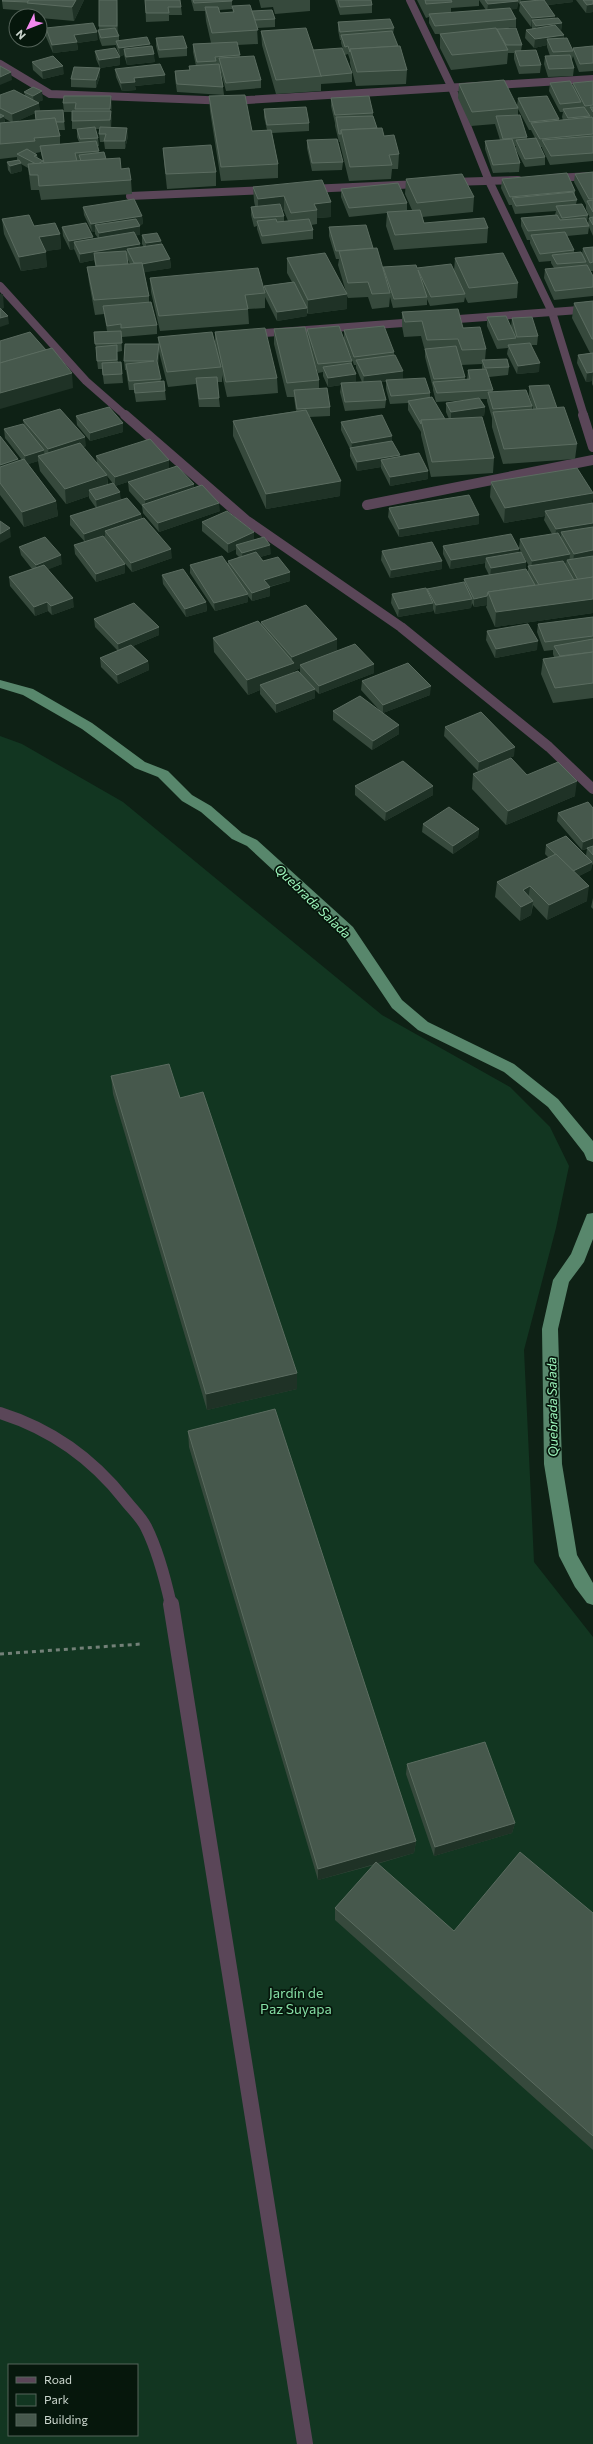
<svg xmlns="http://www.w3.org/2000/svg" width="593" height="2444" font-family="Commissioner,sans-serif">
<rect width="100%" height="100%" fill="#0e2115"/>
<path fill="#123621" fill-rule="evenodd" d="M0,736l22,8 101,58 259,213 128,72 40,40 19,39 -13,62 -32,122 10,212 59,75v807h-593zM9,2365h128v70h-128z"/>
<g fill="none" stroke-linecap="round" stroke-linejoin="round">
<g fill="#58876c" fill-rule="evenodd">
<path d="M0,680l33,9 59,34 53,39 23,9 24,24 19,11 31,27 15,7 96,87 49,73 26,22 86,42 44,35 35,42v21l-6,-2 -3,-7 -36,-46 -44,-35 -86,-42 -26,-22 -49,-73 -96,-89 -15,-7 -31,-27 -19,-11 -24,-24 -23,-9 -53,-39 -59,-34 -23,-7z"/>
<path d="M593,1213v26l-9,23 -15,20 -11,47 4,135 15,91 16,28v22l-6,-2 -12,-16 -16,-31 -15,-92 -2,-135 11,-49 18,-26 16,-40z"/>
</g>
<path stroke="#738178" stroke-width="3" stroke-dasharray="4 4" stroke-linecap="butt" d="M0,1654l141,-10"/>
<g stroke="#5a4658" stroke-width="8">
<path d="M410,0l42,88 37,93 63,131 32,104"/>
<path d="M0,64l50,30 181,7 362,-22"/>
<path d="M553,178l40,-2"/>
<path d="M451,182l67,-2"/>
<path d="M309,189l111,-5"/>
<path d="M130,196l138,-6"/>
<path d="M0,286l86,95 40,35"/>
<path d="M445,320l148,-11"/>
<path d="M250,334l167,-12"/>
</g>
<g stroke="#5a4658" stroke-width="10">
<path d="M125,415l121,105 155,107 148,120 44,42"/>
<path d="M583,415l10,32"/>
<path d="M367,505l226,-45"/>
</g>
<path stroke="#5a4658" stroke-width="12" d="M0,1413c51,16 92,45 125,87 7,9 16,17 21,27 12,24 19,51 25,78"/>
<path stroke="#5a4658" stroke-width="16" d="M171,1604l134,840"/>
</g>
<g fill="#36493c" fill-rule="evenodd">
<path d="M3,0h81l-10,21 -34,-3v-2h-12v-5l-25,-2 -1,-8z"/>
<path d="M99,0h18l1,34 1,2v5l31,3 5,18 -28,3 -3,-10 -4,1 -3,-7 -1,-4 -14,1 -3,-8 -1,-8h1z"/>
<path d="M145,0l36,7 1,8h-13v6l-23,1z"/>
<path d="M191,0h41v9l-13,1 1,3h13l-1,-7 20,5 23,8v8l-18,1 1,16 -21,1 3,12 21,23v8l-35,3 -6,-22 3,18 1,8 -47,-3 -2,-13v-8l14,-1v-4h7l-3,-14v-8l18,-1 -5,-22 -1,-10h-11z"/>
<path d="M259,0h51v11l-35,3 -2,-7 -12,1z"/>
<path d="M335,0h36l1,5v8l-32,2z"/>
<path d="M417,0h156v2l-25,3 7,13 7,5 -1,8 3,4v3l9,13v-3l20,-2v25l-14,1 -6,-16 -1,3h-1l3,9 -1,8 -25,1 -4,-13 1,-8h5l-3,-9v-2l-13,3 -9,-10 1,-8 6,-1v-3l-1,1 -12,-16 1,-6 -2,-3 -1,7h-6l5,10v8l-19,2 25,16 -1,6 20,14 -1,8 -21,1 -5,-15v-6h-6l-1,11 -56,6 -11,-22v-14h-5l-6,-11v-6l-3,1zM479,0l7,10 -35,3v-5l28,-2z"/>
<path d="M576,0h17v12l-7,1z"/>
<path d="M338,22l56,6 -1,6 14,36 -1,14 -50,2 -6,-23v-3l-2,-6 -3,1 7,18v9l-31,2v7l-45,3 -14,-49 -1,-14 52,19 31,3 -3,-10v-3h-1l-2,-10z"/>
<path d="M46,28l52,12 -21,3 1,7 -25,3 -7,-16z"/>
<path d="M156,38l31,10v8l-28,2 -3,-12z"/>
<path d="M95,51l25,14 -20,3 -4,-9z"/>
<path d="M32,62l32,12 -21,5 -10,-9z"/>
<path d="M100,68v8l-4,12 -25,-1v-8z"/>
<path d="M115,69l50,6v8l-30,3 1,4 -14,1 -6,-14z"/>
<path d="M593,81v80l-43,4 -8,-17v-1h-2l5,10v8l-20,2 -10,-19 1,-2h-2l6,17 -1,9 -26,1 -8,-24v-8l15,-1 -5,-16 -24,2 -13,-28 1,-14 58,22 1,-8 41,21v1h4l-1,-3 1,-5h-3l-11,-21 1,-8 23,3v-3zM518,109l11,21h2l4,8 -8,1v-2l-9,-22z"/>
<path d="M24,92l19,8 -5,2 2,9 23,-1 2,20h-7l2,6v8l19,-2 -2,-5v-8h-5v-17h-8l-1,-9 49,2 -1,7v15l17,9 -3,13h-20l-1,-7h-4l-1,-8 1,-5h-5l3,9 1,8h-2l2,7 7,6 15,10 10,11 1,14 -91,6 -2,-10h-8l-3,-22 -7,-4 1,7 -11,3 -3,-4 -1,-8 10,-2v-3l-17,2v-64h25zM35,113l1,7 -19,1zM4,118l7,4h-6zM41,152v2l2,7 -5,-2 -1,-4 -1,-1v-1z"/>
<path d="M209,96l43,35 15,-1 -3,-13v-8l45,14v8l-37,2 6,31v14l-57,3 -11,-70z"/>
<path d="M331,98l42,15v3l4,12 7,8 15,18 -1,15h-6l-1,10 -42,2 -9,-37v-2h-1l-4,-16v-3l-4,-17z"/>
<path d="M307,140l36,22 -1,8 -30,1 -5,-23z"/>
<path d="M163,148l53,24v14l-49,3 -3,-27z"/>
<path d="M593,172v64l-4,-9 -1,7 -21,2 7,14v2l8,2 1,-6 10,-1v24h-3l3,5v20l-39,4 -10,-22 1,-9 9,-1 -3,-5v-2l-12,1 -9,-19v-3h-3l-6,-14v-8l34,-3 1,-4 -41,3 -3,-8v-1h-3l-8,-17 1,-9 73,12v5l2,4 -1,4 12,11 -1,7 1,2 1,-6h1l-4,-9v-4l-12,-23 1,-8z"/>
<path d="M406,179l68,18 -1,15 -51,5 2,6 64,5 -1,15 -93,7 -8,-24 1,-13 -38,4 -8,-20v-8l66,14v7h5l-7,-16z"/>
<path d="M253,187l78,15v15l-14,1v6l-6,1 2,5v9l-51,5 -5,-15v-3l-3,1 -3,-12v-8l4,-1 -1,-5zM282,211h2l4,10 -4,1v-6z"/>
<path d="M83,207l59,9 1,8 -4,1 1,10h-4l4,9v3h4l-2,-3v-9l19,6 1,3 8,15 1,9 -27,4 5,24v6l8,23v9l-35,3 -1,-4 1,18 -5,1 1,10h3l2,21 -19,1 -2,-15h-4l-4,-37 13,-1 -3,-17 -9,1 -6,-33 -2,-15h9l-2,-7 -14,3 -5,-12 -1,-2 -4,1 -7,-14 -1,-9 31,10v2l5,-1 -3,-4v-2h-3l-8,-17zM126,255l1,3 3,6h-2z"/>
<path d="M2,219l32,7 26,8 1,15 -16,2 2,16 -26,4 -17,-37z"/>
<path d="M329,227l44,21 10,20h34l37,3 1,-13 63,25 -1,15 -49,5 -3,-6 -1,5 -34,4 -3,-7v6l-34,3 -3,-11 -1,10 -17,2 -4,-12 -20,1 -1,-2v13l-39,5 -1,-1v3l-30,5 -12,-24v11l-17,1 1,15 -89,7 -9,-39 -1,-14 114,11v-3l28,-4 -5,-9v-15l59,34 -8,-27 1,-6h-3l-7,-23z"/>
<path d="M593,301v85l-1,-2v-3l-6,1 -9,-19 1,-8 12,-2 -18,-35 2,-15z"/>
<path d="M402,312l61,16 23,21 -1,11 24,7 -1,8 -19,2 4,13 -1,2 40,14v3h1l-4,-14v-9l28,22 20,36 -2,15 -72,5 -11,-37v-9l-5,-17v-2h-7l5,8 -1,9 -9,1 19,41 -1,15 -62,4 -10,-42v-3l-13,-22v-7l-18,1 -4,-15v-7h-5l5,18 -1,8 -40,3 -5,-19 1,-7 -13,2 -5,-11v-4l-5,1 -3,-9 4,16v9l11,18v9l-21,1 31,79 -74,13 -33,-73v-15l63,-10 -2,-14h-7l-13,-53v-15l33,4v-4l37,10v-9l50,22v3l9,24 27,14v5l15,21h4l-3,-7v-9l22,-3 -32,2 -3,-12v-2l-8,-31v-6l-4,-15 -17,1 -2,-11zM348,349l6,16h2v3l6,14h-6l-4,-17v-4zM482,364v5l-14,1 -1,10h-2v-3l-4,-12z"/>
<path d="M487,317l24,10 1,-9 26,18 -1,9h-6l8,27 -22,2 -10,-20 1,-6 -11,1 -10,-23z"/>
<path d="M215,332l62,46 1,15 -51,4 -5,-22v7h-5l3,25h-21l-3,-23 -28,3 -9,-35 -1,-15 57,7z"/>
<path d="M159,344v9l-1,12 3,17 4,9 1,9 -30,2 -2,-12h-5l-3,-20h-1l-1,-9z"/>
<path d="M76,416l47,7v9l-33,9 -13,-16z"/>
<path d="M23,420l63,26 -3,1 14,16 -1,-7 73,4v8l25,19 26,24 -61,21 -16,-19 -1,-7 -13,-15 -1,-9 24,-8 -37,12 -8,-10 1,8 13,15 20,15 1,5 30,39 -40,14 -24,-29 17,21v9l-29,9 -21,-28 -1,-9 11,-3 -15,-17v-9l26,-8 -7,-10v-2l-23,8 -26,-33 -2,-10 -10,3 28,37 2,15 -34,11 -24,-32v-59l18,23 1,2 3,-1 -17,-22 -1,-9 20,-4z"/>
<path d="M341,422l51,19 8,16 28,14v8l-38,7 -9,-18v-1l-24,4 -7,-15v-7l-9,-19z"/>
<path d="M491,482l102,11 -1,10 1,110 -98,14 -9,-20 1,-2 -13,2 -2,-4 -1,5 -36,6 -2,-5v2l-35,6 -7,-14 1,-9 35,-3v-2l37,-6v-4l25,-4 -4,-8v-4l-35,6 -7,-15v-8l75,6 8,10v7l2,4v-7h1l-10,-18 1,-9 32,-5 -8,-14 1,-4 -41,7 -14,-26z"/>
<path d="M389,508l90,7v9l-80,13 -11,-20z"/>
<path d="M202,522l52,10v8l17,14 -11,3 3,4 27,20 -20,6v9l-18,5 -4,-5v6l-33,9 -25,-38v-8l38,-2v-2l11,-4 -3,-3v-5l-8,4 -26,-22z"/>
<path d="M19,547l43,17 -14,5 26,38 -22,8 -4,-4 -13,5 -25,-30 -1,-9 23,-8 -11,-14z"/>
<path d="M382,551l60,18 -52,9 -9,-18z"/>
<path d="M162,575l44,27 1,9 -21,6 -23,-33z"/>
<path d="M593,617v81l-40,5 -12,-29 2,-15 11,-2 -1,-3v-4l-9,1 -7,-19 1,-8z"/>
<path d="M94,619l65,8v8l-26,11 15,15 1,9 -31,14 -17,-17 -1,-9 18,-7 -23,-24z"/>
<path d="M261,622l113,42v9l-55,21 -4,-4v8l-39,15 -16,-19v-4l-12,5 -34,-43 -1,-14 48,-13zM300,668v5l-6,-1v-1z"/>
<path d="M487,631l50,19 -42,8 -9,-18z"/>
<path d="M362,681l68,14 -47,18 16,21 -27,16 -39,-30v-9l49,2 -21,-23z"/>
<path d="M445,727l69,29 -36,15 -34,-35z"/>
<path d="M473,774l54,1 48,21 -69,29 -34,-36z"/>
<path d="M355,786l78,9 -48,26 -30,-26z"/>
<path d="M593,808v57l-1,-1 -1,6 -12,6 8,25 -40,19 -14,-15 -2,10 -11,6 -25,-24 2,-15 52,-24 -4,-4 1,-9 40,10 1,-6 -5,1 -25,-29 1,-8z"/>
<path d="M423,824l56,5 -1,8 -25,17 -31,-22z"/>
<path d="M593,898v11l-2,-2z"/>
<path d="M111,1076l69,22 117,291 -90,21 -94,-316z"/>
<path d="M188,1431l228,410 -2,12 -37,11 77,67 139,-18v237l-258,-230v-12l39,-43 -56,15 -129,-433z"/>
<path d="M407,1764l108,59 -3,10 -78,23 -28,-82z"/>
</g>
<g fill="#1f3226">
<path d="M76,0h8l-10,21 -2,-14z"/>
<path d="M117,0l1,34 -1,-8z"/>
<path d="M521,0h16v4l-17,-1z"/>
<path d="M541,0h32v2l-33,4z"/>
<path d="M518,1l-1,8 -30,3 1,-8z"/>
<path d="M593,4v8l-7,1 1,-8z"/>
<path d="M555,16v8l-23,-4v6l-1,1 1,-9z"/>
<path d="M562,23l-1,8 -26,3 1,-8z"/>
<path d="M97,32l1,8 -21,3 1,7 -25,3 -1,-8 22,-10z"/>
<path d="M564,35l-1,8 -16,-4v6l-13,3 1,-9z"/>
<path d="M150,44l1,8 -27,-3v6l-4,1 -1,-8z"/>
<path d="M154,54l1,8 -28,3 -1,-8z"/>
<path d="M120,57v8l-20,3 -1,-8z"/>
<path d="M63,66l1,8 -21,5 -1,-8z"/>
<path d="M100,68v8l-4,12v-8z"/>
<path d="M11,72l1,8 -12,5v-8z"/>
<path d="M165,75v8l-30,3 1,4 -14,1 -1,-8 13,-5z"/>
<path d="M42,91l1,9 -9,4 -1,-8z"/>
<path d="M111,96l1,9 -1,7 1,7 -1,10 -1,-20z"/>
<path d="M39,103l1,8 -27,12 -1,-9z"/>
<path d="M4,116l1,9 -5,1v-8z"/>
<path d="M127,128l1,8 -3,13v-8z"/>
<path d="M21,163l1,8 -11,3 -1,-8z"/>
<path d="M284,196v15l-26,3v-15z"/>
<path d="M331,202v15l-14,1v-8l-3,-6z"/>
<path d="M142,216l1,8 -45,7 -3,-6v7h-3l-1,-8z"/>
<path d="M140,226v9l-41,6v-8z"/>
<path d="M60,234l1,15 -21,3 -1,-15z"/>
<path d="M93,237l1,9 -20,-4v7l-4,1 -1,-9z"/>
<path d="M161,241l1,9 -16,2v-9z"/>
<path d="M140,244l1,9 -14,-4v6l-32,5 -1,-7v7l-14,3v-9z"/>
<path d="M46,252l1,15 -26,4 -2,-14z"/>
<path d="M170,259l1,9 -36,6v-9z"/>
<path d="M0,294h3l1,14 -4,2z"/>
<path d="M347,294v15l-39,5v-14z"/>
<path d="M307,308v8l-30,5v-9z"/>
<path d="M8,316l1,8 -9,3v-9z"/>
<path d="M159,344v9l-1,16 -1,-8z"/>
<path d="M540,363l-1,9 -22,2 1,-8z"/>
<path d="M403,371v8l-40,6 1,-9z"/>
<path d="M593,372l-1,9 -6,1 1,-9z"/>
<path d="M72,373l1,15 -73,21v-16z"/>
<path d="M356,374v9h-15v2l-13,2v-9z"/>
<path d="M485,407l-1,9 -33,5v-9z"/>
<path d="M123,423v9l-33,9v-8z"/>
<path d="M392,436v9l-41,7 1,-9z"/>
<path d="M85,437l1,9 -37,12 -1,-9z"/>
<path d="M44,450l1,9 -7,-3v5l-12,4 -1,-9z"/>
<path d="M400,455l-1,9 -18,-4v7l-24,4v-9z"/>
<path d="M18,459l2,9 -20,6v-9z"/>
<path d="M169,460v9l-54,17v-9z"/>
<path d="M428,471v8l-38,7v-9z"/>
<path d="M107,475l1,15h-19v6l-23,8 -1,-15z"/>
<path d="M341,481l-1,15 -74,13v-15z"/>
<path d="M194,484v9l-49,16v-9z"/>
<path d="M120,492l1,9 -24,7 -1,-8z"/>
<path d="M593,493l-2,15 -46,3v5l-41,7 1,-15z"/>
<path d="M56,501l2,15 -34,11 -2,-15z"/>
<path d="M219,503l1,8 -61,21 -1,-9z"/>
<path d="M141,514l1,9 -37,8v5l-20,6 -1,-8z"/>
<path d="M479,515v9l-80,13v-8z"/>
<path d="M593,523v9h-32v5l-6,1 1,-9z"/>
<path d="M10,528l1,9 -11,6v-9z"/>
<path d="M254,532v9l-18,4v4l-8,4v-9z"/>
<path d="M270,545l1,9 -28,8 -1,-9z"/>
<path d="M171,549l1,9 -40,14 -1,-9z"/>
<path d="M519,549l-1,8 -32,1 -1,5 -35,6 1,-9z"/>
<path d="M593,550v9l-20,3 1,-8z"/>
<path d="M570,554l-1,9 -2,-3 -1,3 -35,6 1,-8z"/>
<path d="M61,555l1,9 -25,10 -1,-9z"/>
<path d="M442,561v8l-52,9 1,-8z"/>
<path d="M526,562v9l-36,6 1,-9z"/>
<path d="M125,564v9l-29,9v-8z"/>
<path d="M290,572v9l-26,7v-8z"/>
<path d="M270,587v9l-18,5v-8z"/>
<path d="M248,594v8l-33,9 -1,-8z"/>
<path d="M487,596v9l-13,2v-8z"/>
<path d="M73,598l1,9 -22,8 -1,-9z"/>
<path d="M472,599l-1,9 -36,6 1,-9z"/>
<path d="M593,599v14l-98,14 1,-15z"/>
<path d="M47,602l1,9 -13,5 -1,-9z"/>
<path d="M206,602l1,9 -21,6 -1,-8z"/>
<path d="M433,603v8l-35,6 1,-8z"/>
<path d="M159,627v8l-40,17 -1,-8z"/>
<path d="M337,639v15l-37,11v3l-6,3v7l-34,7v5l-12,5 -1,-15 45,-16v-7z"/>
<path d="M538,641l-1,9 -42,8 1,-9z"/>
<path d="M148,661l1,9 -31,14 -1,-9z"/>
<path d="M374,664v9l-55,21v-8z"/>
<path d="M431,686l-1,9 -47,18v-8z"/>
<path d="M315,689v9l-39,15v-9z"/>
<path d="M399,725v9l-27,16 1,-9z"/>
<path d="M515,747l-1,9 -36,15 1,-9z"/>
<path d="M577,781l-2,15 -69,29 2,-14z"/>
<path d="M433,786v9l-48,26 1,-9z"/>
<path d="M479,829l-1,8 -25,17v-8z"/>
<path d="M593,838v8l-11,4 1,-8z"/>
<path d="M592,862l-1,8 -20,10 2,-9z"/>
<path d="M530,886l-2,15 -5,-11z"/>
<path d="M589,886l-2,15 -40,19 2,-15z"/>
<path d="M533,901l-2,14 -11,6 1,-14z"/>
<path d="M297,1373v16l-90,21 -1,-16z"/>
<path d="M515,1823l-3,10 -78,23 1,-9z"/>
<path d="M416,1841l-2,12 -96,27v-11z"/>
</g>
<g fill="#46584c" stroke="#5b6c60">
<path d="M3,0h26l-2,2 -25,-1z"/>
<path d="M29,0h47l-4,7 -45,-4z"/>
<rect x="99" y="0" width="18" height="26"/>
<path d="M145,0h35l1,7h-13l1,6h-23z"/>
<path d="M193,0h39v1l-38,2z"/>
<path d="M338,0h33l1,5 -32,2z"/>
<path d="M425,0h26l1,2 -26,2z"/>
<path d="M485,0h32l1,1 -30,3z"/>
<path d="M540,0h4l11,16 -23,2 -12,-16z"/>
<path d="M583,0h10v4l-6,1z"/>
<path d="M250,5l8,25 -46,3 -7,-26h13l2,6 14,-1 -2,-6z"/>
<path d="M510,8l6,11 -81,7 -6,-12z"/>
<path d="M272,10l3,9 -20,1 -3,-9z"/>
<path d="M558,18l4,5 -26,3 -4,-6z"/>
<path d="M390,19l4,9 -54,4 -2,-10z"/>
<path d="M93,23l4,9 -23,3 3,7 -25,3 -6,-17z"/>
<path d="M555,25l9,10 -29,4 -9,-9z"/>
<path d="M115,28l4,8 -18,2 -3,-8z"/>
<path d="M306,28l16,48 -46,4 -15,-49z"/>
<path d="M496,28l12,22 -56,5 -12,-21z"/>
<path d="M516,28l6,17h-16l-9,-16z"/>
<path d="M392,31l6,15 -48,3v3l-2,-6 -3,1 -4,-12z"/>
<path d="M183,36l4,12 -28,2 -3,-12z"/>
<path d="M147,37l3,7 -31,4 -3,-7z"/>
<path d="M567,38l6,13 -20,1 -6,-13z"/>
<path d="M237,42l3,13 -25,2 1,4 -19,1 -4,-18z"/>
<path d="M152,46l2,8 -28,3 -2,-8z"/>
<path d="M400,46l7,24 -50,2 -7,-23z"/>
<path d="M593,46v17l-13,1 -7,-16z"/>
<path d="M115,48l5,9 -21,3 -4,-9z"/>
<path d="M342,48l10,25 -31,3 -8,-26z"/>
<path d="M536,50l5,15 -21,1 -5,-15z"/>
<path d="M570,55l4,13 -25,1 -4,-13z"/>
<path d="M53,56l10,10 -21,5 -10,-9z"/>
<path d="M254,56l7,24 -35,3 -7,-25z"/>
<path d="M160,64l5,11 -31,3 1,4 -14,1 -6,-14z"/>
<path d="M219,64l4,23 -46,-3 -2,-13 15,-1 -1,-4z"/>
<path d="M0,66l11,6 -11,5z"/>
<path d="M74,67l26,1 -4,12 -25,-1z"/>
<path d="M504,80l14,28 -46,4 -13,-28z"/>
<path d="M570,81l11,21 -21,2 -10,-21z"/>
<path d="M593,81v24l-8,1 -12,-23z"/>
<path d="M33,87l9,4 -9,5 -9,-4z"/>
<path d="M14,90l25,13 -27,11 -12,-6v-13z"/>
<path d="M245,95l7,36 19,-1 7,34 -57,3 -12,-71z"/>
<path d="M64,96h47l-1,13h-35l1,-6h-13z"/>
<path d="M369,96l4,17 -38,2 -4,-17z"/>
<path d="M547,96l12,23 -29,3 -12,-24z"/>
<path d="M306,107l3,16 -42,2 -3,-16z"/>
<path d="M584,107l6,9 -22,2 -5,-9z"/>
<path d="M590,107h3v5z"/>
<path d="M63,110l1,12h-8l-1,-4 -19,2 -1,-9z"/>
<path d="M72,111h39l-1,9 -38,1z"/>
<path d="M0,114l4,2 -4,2z"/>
<path d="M520,115l7,22 -24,2 -7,-23z"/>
<path d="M373,116l4,12 -36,2v4h-2l-3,-17z"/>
<path d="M592,117l1,2v15l-53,5 -9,-16z"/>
<path d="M55,118l5,18 -26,2 1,3 -35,3v-21z"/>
<path d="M95,127l3,11 -18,1 -3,-10z"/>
<path d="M100,127l27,1 -2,13h-21l2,-7h-7z"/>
<path d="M382,128l2,8 10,-1 5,19 -10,1 3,10 -42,2 -9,-37z"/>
<path d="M593,136v17l-42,3 -9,-16z"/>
<path d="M536,138l9,19 -20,2 -9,-19z"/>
<path d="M337,139l6,23 -31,1 -5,-23z"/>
<path d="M512,139l8,24 -27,2 -8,-24z"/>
<path d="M96,141l3,10 -24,2 2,8 -33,2 -4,-17z"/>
<path d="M211,145l5,27 -50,2 -3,-26z"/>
<path d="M27,149l10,6 -3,1 9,5 -5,3h-2l-19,-10z"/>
<path d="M104,152l2,7 -25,2 -2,-6z"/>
<path d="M120,158l1,11 8,-1 2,12 -92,6 -1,-11h-8l-2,-11z"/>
<path d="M19,160l2,3 -11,3 -3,-4z"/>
<path d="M593,172v27h-4l-14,-25z"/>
<path d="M567,173l8,18 -65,6 -8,-18z"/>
<path d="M462,174l12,23 -57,6 -11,-24z"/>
<path d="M322,180l9,22 -17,2 3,6 -26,3 -7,-17 -26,3 -5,-12z"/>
<path d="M398,183l9,20 -58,5 -8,-19z"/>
<path d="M573,192l4,8 -61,6 -4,-8z"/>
<path d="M134,199l8,17 -51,8 -8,-17z"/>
<path d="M593,200v12l-6,-11z"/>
<path d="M280,204l4,12 -30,2 -3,-11z"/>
<path d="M582,204l6,11 -26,3 -6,-12z"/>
<path d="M420,210l4,13 60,-5 4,10 -93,7 -8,-23z"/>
<path d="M29,215l5,11 21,-3 5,11 -21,3 7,15 -27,5 -17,-38z"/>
<path d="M557,215l3,5 25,-2 4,8 -61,5 -7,-13z"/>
<path d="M593,217v8l-4,-7z"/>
<path d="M136,219l4,7 -41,7 -4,-8z"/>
<path d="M276,219l1,3 32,-3 4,11 -51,6 -5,-15z"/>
<path d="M86,223l7,14 -24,4 -7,-14z"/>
<path d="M366,225l7,23 -37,3 -7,-24z"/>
<path d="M134,232l6,12 -60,10 -6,-12z"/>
<path d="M565,232l9,18 -34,4 -9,-19z"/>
<path d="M157,233l4,8 -15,2 -4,-8z"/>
<path d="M162,244l8,15 -28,5v-1h-8l-7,-14z"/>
<path d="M593,247v15l-3,1 -7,-15z"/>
<path d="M377,248l13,45 -18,1 -4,-12 -20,1 -9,-32z"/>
<path d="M126,251l2,13 -32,2 -2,-13z"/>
<path d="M581,252l5,10 -29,2 -5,-9z"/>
<path d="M325,253l22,41 -39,6 -21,-42z"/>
<path d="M503,253l15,30 -49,5 -14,-30z"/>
<path d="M142,263l7,33 -55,4 -7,-33z"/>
<path d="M451,264l14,30 -34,3 -13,-27 9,27 -33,2 -11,-32 33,-2 1,3z"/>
<path d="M587,265l6,11v11l-38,4 -10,-22z"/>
<path d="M258,268l7,25 -20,2 3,14 -89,7 -9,-38z"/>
<path d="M294,282l13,26 -30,4 -13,-26z"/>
<path d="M593,301v38h-1l-18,-36z"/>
<path d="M151,302l6,23 -36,3v-4l-14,2 -4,-20z"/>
<path d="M0,308l8,8 -8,2z"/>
<path d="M458,309l5,19 17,-1 6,22 -24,1 -4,-11 -31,1 -5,-19 -17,1 -3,-10z"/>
<path d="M506,316l10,22 -18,2 -11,-23z"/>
<path d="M532,317l6,19 -21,1 -5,-19z"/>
<path d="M339,326l13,35 -34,3 -11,-35z"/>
<path d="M384,326l10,26 -40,5 -10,-27z"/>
<path d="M305,327l14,53 -32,3 -13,-54z"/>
<path d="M265,328l12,50 -51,4 -11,-50z"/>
<path d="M121,331l1,12 -27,1 -1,-12z"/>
<path d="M30,332l16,18 -46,13v-22z"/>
<path d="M212,332l9,35 -54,5 -9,-35z"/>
<path d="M530,343l10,20 -22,3 -10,-21z"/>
<path d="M125,344h34l-2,17 4,18 -32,2 -3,-17 28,-3h-30z"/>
<path d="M117,345v15l-20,1 -1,-14z"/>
<path d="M456,346l9,31 -31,2 -9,-30z"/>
<path d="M52,348l20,25 -72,20v-30z"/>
<path d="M593,353v19l-6,1 -9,-18z"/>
<path d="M395,355l8,16 -39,5 -8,-16z"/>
<path d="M507,359l2,8 -24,1 -3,-8z"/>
<path d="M121,362l1,12 -19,1 -1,-12z"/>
<path d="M351,363l5,11 -28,4 -5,-11z"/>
<path d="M486,369l7,21 -56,3 -4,-11 37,-3 -2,-9z"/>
<path d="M217,377l2,21 -20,1 -3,-21z"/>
<path d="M425,378l5,15 -39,3 -5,-16z"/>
<path d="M164,381l1,10 -30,2 -1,-9z"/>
<path d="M381,381l5,19 -41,2 -4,-19z"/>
<path d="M549,385l8,23 -20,1 -8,-23z"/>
<path d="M327,388l3,19 -33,2 -3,-19z"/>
<path d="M526,390l6,16 -39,3 -5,-17z"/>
<path d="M432,397l13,22 -24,1v4l-13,-23z"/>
<path d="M479,398l6,9 -34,5 -5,-9z"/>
<path d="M109,407l14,16 -33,10 -14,-17z"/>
<path d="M564,407l13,37 -73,5 -11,-37z"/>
<path d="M60,409l25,28 -37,12 -25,-29z"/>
<path d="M306,410l35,71 -75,13 -33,-73z"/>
<path d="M382,415l10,21 -40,7 -11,-21z"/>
<path d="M482,417l12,41 -62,4 -11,-42z"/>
<path d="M23,424l21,26 -19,6 -21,-27z"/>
<path d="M0,436l18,23 -18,6z"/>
<path d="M150,439l19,21 -54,17 -19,-21z"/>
<path d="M392,441l8,14 -43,7 -7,-14z"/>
<path d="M80,443l27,32 -42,14 -27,-33z"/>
<path d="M419,453l9,18 -38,6 -9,-17z"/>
<path d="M24,459l32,42 -34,11 -22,-29v-16z"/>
<path d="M177,466l17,18 -49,16 -17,-18z"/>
<path d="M577,468l16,25 -88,15 -14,-26z"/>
<path d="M113,483l7,9 -24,8 -7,-10z"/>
<path d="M202,485l17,18 -61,20 -16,-18z"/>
<path d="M469,495l10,20 -80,14 -10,-21z"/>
<path d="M127,498l14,16 -57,20 -14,-18z"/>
<path d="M593,503v20l-37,6 -11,-18z"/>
<path d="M227,511l27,21 -26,12 -26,-22z"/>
<path d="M144,518l27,31 -40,14 -26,-32z"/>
<path d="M0,521l10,7 -10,6z"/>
<path d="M593,527v23l-19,4 -13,-22z"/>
<path d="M558,533l12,21 -38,7 -12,-22z"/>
<path d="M511,534l8,15 -68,11 -8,-14z"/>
<path d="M103,536l22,28 -29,10 -22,-29z"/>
<path d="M45,537l16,18 -25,10 -17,-18z"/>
<path d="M264,537l6,8 -28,8 -6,-8z"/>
<path d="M432,542l10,19 -51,9 -9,-19z"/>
<path d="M256,552l7,9 15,-4 12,15 -26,8 6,7 -18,6 -24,-32z"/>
<path d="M521,552l5,10 -35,6 -5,-10z"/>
<path d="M222,556l26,38 -34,9 -24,-38z"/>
<path d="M593,556v21l-15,3 -11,-20z"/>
<path d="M563,561l11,19 -35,5 -11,-19z"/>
<path d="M44,565l29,33 -22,8 -4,-4 -13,5 -25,-30z"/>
<path d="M183,569l23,33 -21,7 -23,-34z"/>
<path d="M526,569l9,16 -47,7 -1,4 -13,3 -10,-20z"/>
<path d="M593,577v22l-97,13 -8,-20z"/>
<path d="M464,582l8,17 -36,6 -9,-16z"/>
<path d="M426,588l7,15 -34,6 -7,-15z"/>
<path d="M134,603l25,24 -41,17 -24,-25z"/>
<path d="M306,605l31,34 -45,18 -31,-35z"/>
<path d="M593,617v19l-48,6 -7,-18z"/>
<path d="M258,621l36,42 -47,17 -34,-42z"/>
<path d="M528,624l10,17 -42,8 -9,-18z"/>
<path d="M593,639v13l-33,4 -6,-10z"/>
<path d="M355,644l19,20 -55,22 -19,-21z"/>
<path d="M131,645l17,16 -31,14 -17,-17z"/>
<path d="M593,652v31l-38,5 -12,-29z"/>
<path d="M408,663l23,23 -48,19 -21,-24z"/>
<path d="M298,671l17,18 -39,15 -16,-19z"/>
<path d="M360,696l39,29 -26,16 -40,-30z"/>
<path d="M481,712l34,35 -36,15 -34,-35z"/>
<path d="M511,758l16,17 31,-13 19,19 -69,30 -35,-37z"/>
<path d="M403,761l30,25 -47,26 -31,-26z"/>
<path d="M588,802l5,6v30l-10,4 -25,-29z"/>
<path d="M449,807l30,22 -26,17 -30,-22z"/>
<path d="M566,836l26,26 -19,9 -27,-26z"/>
<path d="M593,846v9l-6,-7z"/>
<path d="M556,854l33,32 -40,19 -19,-19 -7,4 10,11 -12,6 -24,-25z"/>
<path d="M169,1064l11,34 23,-6 94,281 -91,21 -95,-318z"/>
<path d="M275,1409l141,432 -98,28 -130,-438z"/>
<path d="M485,1742l30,81 -80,24 -28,-83z"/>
<path d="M520,1852l73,61v223l-258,-228 41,-46 78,69z"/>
</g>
<g text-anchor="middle" stroke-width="3.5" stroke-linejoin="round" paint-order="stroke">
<g font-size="13" font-style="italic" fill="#9ff8be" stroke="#06170c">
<text transform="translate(313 901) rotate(44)" y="5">Quebrada Salada</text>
<text transform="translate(552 1407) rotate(-91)" y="5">Quebrada Salada</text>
</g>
<g font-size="14" fill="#86dea5" stroke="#06170c">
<text x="296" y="1998">Jardín de<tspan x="296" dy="16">Paz Suyapa</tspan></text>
</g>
</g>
<rect x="8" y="2364" width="130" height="72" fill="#06170c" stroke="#55645a"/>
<rect x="16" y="2377" width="20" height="6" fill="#5a4658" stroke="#55645a"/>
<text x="44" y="2384" font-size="12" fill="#ccd7cf">Road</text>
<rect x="16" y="2394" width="20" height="12" fill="#123621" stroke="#55645a"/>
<text x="44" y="2404" font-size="12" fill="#ccd7cf">Park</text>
<rect x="16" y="2414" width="20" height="12" fill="#46584c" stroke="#55645a"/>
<text x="44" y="2424" font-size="12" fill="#ccd7cf">Building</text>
<g transform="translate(28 28) rotate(227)"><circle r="19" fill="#06170c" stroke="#55645a"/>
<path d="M0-3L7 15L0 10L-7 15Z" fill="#f489f0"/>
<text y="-6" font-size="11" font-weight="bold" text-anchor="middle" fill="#ccd7cf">N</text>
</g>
</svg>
